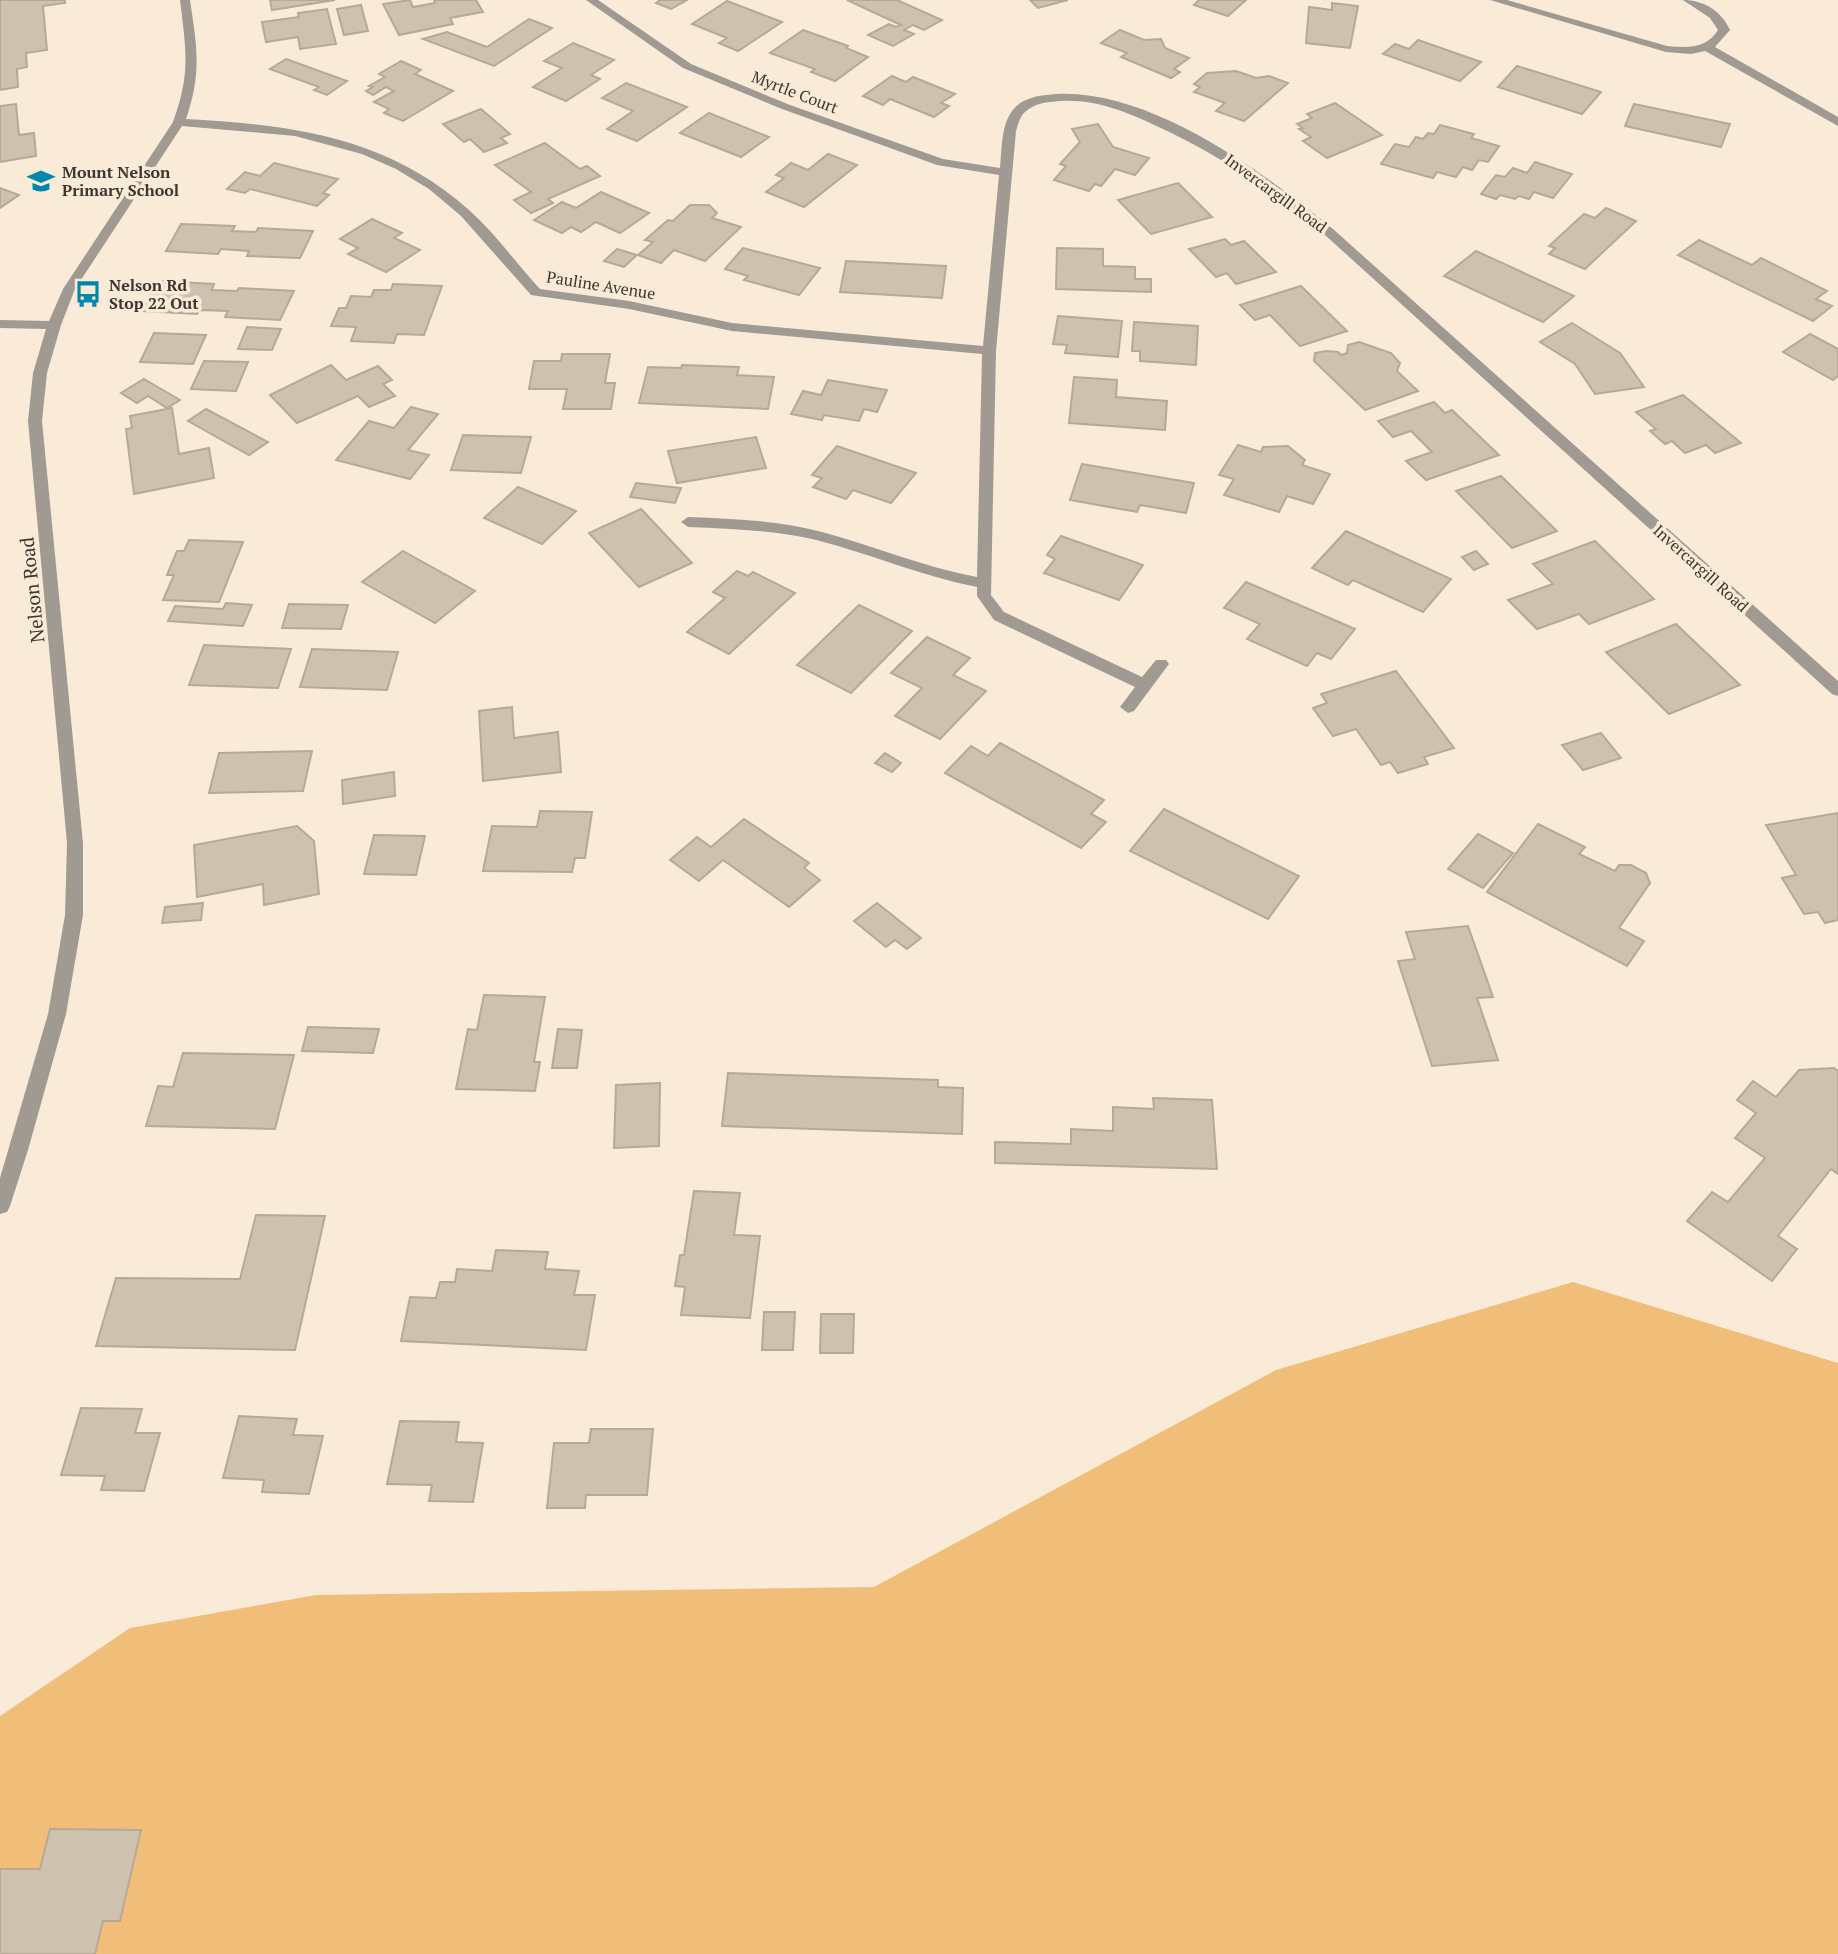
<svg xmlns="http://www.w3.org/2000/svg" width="1838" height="1954" font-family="'PT Serif',serif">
<rect width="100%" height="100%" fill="#faebd9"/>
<path fill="#f0be79" d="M1573,1282l265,81v591h-1754l-84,-36v-202l130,-88 186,-33 558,-8 402,-217z"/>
<g fill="#cfc1af" stroke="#b7a997" stroke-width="2">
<path d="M0,0h65v3l-22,3 4,44 -21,3 1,14 -10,2 1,18 -18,3z"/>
<path d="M270,0h65l-63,10z"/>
<path d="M410,0l3,7 22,-4 -1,-3h42l7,12 -33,6 3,6 -54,11 -16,-31z"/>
<path d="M660,0h27l-16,9 -15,-6z"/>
<path d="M847,0h50l45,20 -18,10 -11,-5 -9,5 10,4 -21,12 -25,-11 21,-11 7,3 5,-2z"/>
<path d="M1030,0h38l-30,8z"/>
<path d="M1199,0h-1h48l-18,16 -34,-11z"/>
<path d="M727,1l55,21 -44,29 -19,-8 8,-5 -35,-14z"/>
<path d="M1332,3l26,3 -8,42 -44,-5 3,-36 23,3z"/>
<path d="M361,5l7,26 -24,4 -7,-26z"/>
<path d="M327,9l9,35 -36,5 -2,-12 -32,5 -4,-20 37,-5 -1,-4z"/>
<path d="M529,19l23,9 -58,38 -71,-27 24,-7 40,15z"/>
<path d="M803,30l45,16 -2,2 22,9 -33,24 -24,-9 4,-3 -45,-16z"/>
<path d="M1120,30l24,10 17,-1 4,9 24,10 -15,11 6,3 -9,6 -50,-21 6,-4 -26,-10z"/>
<path d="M1418,40l63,22 -21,19 -77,-27 12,-10 14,5z"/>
<path d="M573,43l41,17 -23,15 9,4 -34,22 -33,-14 29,-19 -18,-7z"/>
<path d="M286,59l61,22 -20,14 -13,-5 5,-3 -49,-18z"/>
<path d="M401,61l20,9 -6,4 38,17 -50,30 -19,-8 5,-4 -15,-7 20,-11 -8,-4 -13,8 -7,-4 7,-4 -4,-1 16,-9 -6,-3z"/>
<path d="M1517,66l84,26 -19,22 -84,-27z"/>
<path d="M1236,71l20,7 13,-2 19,7 -44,38 -28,-10 9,-8 -31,-11 6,-5 -6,-3 13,-11z"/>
<path d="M892,76l14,6 7,-5 42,17 -14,9 8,3 -15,11 -44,-18 -7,6 -20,-9z"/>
<path d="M626,83l61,24 -50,34 -30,-12 26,-18 -31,-13z"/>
<path d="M1335,103l47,32 -55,23 -24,-17 8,-4 -12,-8 4,-1 -6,-4 15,-6 -5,-4z"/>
<path d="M16,104l3,31 15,-2 2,23 -36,6v-56z"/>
<path d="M1634,104l96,20 -9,23 -96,-21z"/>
<path d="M481,109l29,25 -9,4 6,5 -23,9 -14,-13 -6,3 -21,-18z"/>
<path d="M709,113l60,24 -28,20 -61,-24z"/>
<path d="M1098,124l15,23 36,11 -14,17 -20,-6 -14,17 -6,-2 -6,7 -35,-11 12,-14 -6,-2 20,-22 -8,-13z"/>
<path d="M1440,125l34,9 -3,4 28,8 -11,16 -9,-2 -7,10 -9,-3 -7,10 -19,-5 -4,6 -52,-14 14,-20 14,3 7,-10 7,2 5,-6 6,1z"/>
<path d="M545,143l35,26 7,-3 13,10 -52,23 5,4 -22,10 -17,-13 17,-8 -36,-27z"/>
<path d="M828,154l29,11 -53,42 -38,-15 18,-14 -8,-3 15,-12 17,7z"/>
<path d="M1535,162l37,12 -19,24 -19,-6 -5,7 -10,-3 -4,3 -15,-4 -4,4 -15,-5 15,-19 9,2 8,-9 14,5z"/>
<path d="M274,163l64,16 -15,14 6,2 -12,11 -67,-17 -5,4 -18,-4 18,-17 15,4z"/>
<path d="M1178,183l34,34 -61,17 -33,-34z"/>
<path d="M0,188l19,7 -19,13z"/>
<path d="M601,192l48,21 -29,20 -24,-11 -15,10 -10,-5 -9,6 -28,-13 28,-18 14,6z"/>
<path d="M690,205h19l8,8 -5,5 29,9 -36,34 -31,-11 -13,13 -23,-8 15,-13 -8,-2 23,-20 5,1z"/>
<path d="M1606,208l30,13 -51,48 -36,-15 6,-6 -6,-2 35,-32 11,4z"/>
<path d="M372,219l30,14 -8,5 26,12 -34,22 -38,-18 10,-6 -18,-9z"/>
<path d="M181,224l54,2 -3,5 24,1 2,-4 55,3 -13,27 -53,-2 2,-5 -28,-2 -3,5 -52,-3z"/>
<path d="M1225,239l6,6 13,-4 32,31 -40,12 -9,-11 -11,4 -27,-28z"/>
<path d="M1699,240l53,25 9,-7 66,33 -11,8 16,7 -19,15 -135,-66z"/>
<path d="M743,248l77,20 -21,27 -55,-15 4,-4 -23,-7z"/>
<path d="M1057,248l46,1v17l32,1v12h16v13l-95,-3z"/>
<path d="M617,249l20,6 -13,12 -20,-6z"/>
<path d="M1476,251l98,45 -31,26 -99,-46z"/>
<path d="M846,261l100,5 -4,32 -102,-6z"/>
<path d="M159,281l55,3 -2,6 25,1 2,-3 55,3 -14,29 -55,-3 3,-6 -29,-1 -2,4 -54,-3z"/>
<path d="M393,284l49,2 -18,49 -27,-1 -3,9 -43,-2 5,-14 -25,-1 8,-18h7l5,-12 20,1 3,-7h17z"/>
<path d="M1301,286l46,45 -47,15 -30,-31 -15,5 -15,-15z"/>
<path d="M1058,316l64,5 -4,36 -53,-4 2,-8 -14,-1z"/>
<path d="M1134,322l64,4 -2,39 -56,-4v-10h-8z"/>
<path d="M1572,323l48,30 24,34 -49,7 -20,-30 -35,-22z"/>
<path d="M247,327l34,2 -9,21 -34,-1z"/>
<path d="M154,333l52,2 -13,29 -53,-2z"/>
<path d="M1810,334l28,15v27l-5,4 -50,-28z"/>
<path d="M1359,342l32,11 9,10 -3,8 21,20 -53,19 -51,-49 1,-8 11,-2 12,1 3,3 6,-2 1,-8z"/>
<path d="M562,354h48l-5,29h10l-4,26h-48l4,-20h-38l5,-28h27z"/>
<path d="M204,361l44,1 -12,29 -45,-2z"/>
<path d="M331,365l15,15 32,-14 14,14 -9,4 12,12 -26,11 -11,-11 -61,27 -27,-28z"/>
<path d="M682,365l57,2 -2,8 37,2 -6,32 -129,-6 9,-36 33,1z"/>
<path d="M1074,377l43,3 -1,17 51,4 -2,29 -96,-7z"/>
<path d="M144,379l36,21 -13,8 -19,-12 -11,7 -16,-10z"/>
<path d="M828,380l59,10 -10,22 -13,-3 -5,12 -35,-6 -2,5 -31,-6 12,-23 18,4z"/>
<path d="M1683,395l58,48 -26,10 -9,-8 -21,8 -13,-12 -7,3 -15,-13 6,-2 -20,-17z"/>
<path d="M1434,402l11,11 7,-3 47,45 -73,25 -20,-19 26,-9 -21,-21 -18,6 -15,-16z"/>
<path d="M411,407l27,7 -30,36 21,5 -19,24 -74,-19 33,-39 25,7z"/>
<path d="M172,408l7,46 30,-6 5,30 -80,16 -8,-65 6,-1 -2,-12z"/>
<path d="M206,409l62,33 -19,13 -61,-34z"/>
<path d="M463,435l68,2 -10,36 -70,-3z"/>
<path d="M756,437l10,31 -89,15 -9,-32z"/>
<path d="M1238,445l23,7 2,-5 25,-1 17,14 -3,5 28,9 -17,30 -26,-8 -8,16 -55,-17 10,-16 -15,-4z"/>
<path d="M837,446l79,27 -25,30 -38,-13 -7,9 -33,-12 9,-9 -10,-3z"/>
<path d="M1082,464l112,19 -8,30 -46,-8 -3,7 -67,-12z"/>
<path d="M1501,476l56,55 -45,17 -56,-57z"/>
<path d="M636,483l45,5 -6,15 -45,-6z"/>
<path d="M518,487l58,24 -34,33 -58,-26z"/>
<path d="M641,509l51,54 -53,24 -50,-54z"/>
<path d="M1346,531l105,48 -28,33 -70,-32 -5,5 -36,-17z"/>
<path d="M1061,536l82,29 -24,35 -75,-27 11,-14 -8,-4z"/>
<path d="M189,540l54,2 -24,60 -56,-2 11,-25h-7l10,-24h7z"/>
<path d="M1595,541l59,58 -65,25 -10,-10 -42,15 -29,-29 45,-16 -20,-20z"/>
<path d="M403,551l72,40 -40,32 -73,-41z"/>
<path d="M1476,551l12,13 -14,6 -12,-13z"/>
<path d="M737,571l11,5 5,-4 42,21 -66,61 -42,-22 38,-34 -12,-6z"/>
<path d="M1246,582l109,47 -24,30 -14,-6 -10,13 -60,-27 13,-15 -36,-16z"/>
<path d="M226,603l26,2 -9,21 -75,-5 7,-15 48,3z"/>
<path d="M289,604l59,1 -7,24 -59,-1z"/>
<path d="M859,605l53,26 -61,62 -54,-28z"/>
<path d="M1676,624l64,61 -71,29 -63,-62z"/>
<path d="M927,637l43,21 -17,17 33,16 -46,48 -45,-23 27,-28 -31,-15z"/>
<path d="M204,645l87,4 -13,39 -89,-3z"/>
<path d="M312,649l86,3 -11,38 -87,-3z"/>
<path d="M1396,671l58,77 -30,9 4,7 -30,9 -8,-11 -9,3 -25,-36 -23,7 -20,-28 14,-5 -6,-9z"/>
<path d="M512,707l2,31 44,-6 3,40 -78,9 -4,-70z"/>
<path d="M1601,733l20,25 -38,12 -21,-25z"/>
<path d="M1000,743l104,57 -13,14 15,8 -25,26 -136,-75 26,-27 17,10z"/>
<path d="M312,751l-9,40 -94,2 10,-40z"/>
<path d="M885,753l16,10 -9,9 -17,-9z"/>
<path d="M394,772l1,24 -52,8 -1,-24z"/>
<path d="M1164,809l135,67 -31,43 -138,-68z"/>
<path d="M540,811l52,1 -7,46h-10l-3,14 -89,-1 9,-45 45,1z"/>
<path d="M1838,813v107l-13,3 -7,-11 -14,2 -22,-36 14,-3 -30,-50z"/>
<path d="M744,819l65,44 -5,5 16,12 -31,27 -66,-47 -24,21 -29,-21 27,-23 14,10z"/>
<path d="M1538,824l47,23 -6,7 36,17 4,-6h12l15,8 4,10 -31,45 25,13 -17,25 -140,-74z"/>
<path d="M297,826l17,15 5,53 -55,11 -1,-21 -66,13 -3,-52z"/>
<path d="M1478,834l35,19 -30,35 -35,-19z"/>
<path d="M374,835l51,1 -9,39 -52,-1z"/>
<path d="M203,903l-2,17 -39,3 3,-16z"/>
<path d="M877,903l44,35 -14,11 -12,-9 -9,7 -32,-26z"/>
<path d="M1468,926l25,71 -16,1 21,62 -66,6 -34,-105 17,-2 -9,-27z"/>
<path d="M484,995l61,2 -11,65h6l-5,29 -79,-2 12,-60 9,1z"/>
<path d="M308,1027l71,2 -6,24 -71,-2z"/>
<path d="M558,1029l24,1 -5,38h-25z"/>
<path d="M183,1053l111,2 -19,74 -129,-3 12,-40 15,1z"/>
<path d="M1834,1068l4,3v103l-7,-5 -53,67 19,13 -25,32 -85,-60 25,-29 16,10 37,-44 -30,-20 21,-25 -19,-13 16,-19 23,16 23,-27z"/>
<path d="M728,1073l210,7v7l25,1 -1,46 -240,-8z"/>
<path d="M660,1083l-1,63 -45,2 2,-63z"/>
<path d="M1153,1098l59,2 5,69 -222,-6v-21l76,2v-15l42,2v-24l41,2z"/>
<path d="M694,1191l46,2 -6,42 26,1 -10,82 -69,-3 4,-28 -10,-1 5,-31h4z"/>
<path d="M256,1215l69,1 -30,134 -199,-4 20,-68 124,1z"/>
<path d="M496,1250l52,2 -3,17 34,2 -5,24h21l-9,55 -185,-9 9,-44 26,1 4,-16h15l2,-13 35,2z"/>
<path d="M764,1312h31l-2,38h-31z"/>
<path d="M821,1314h33l-1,39h-33z"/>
<path d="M81,1408l61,1 -7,24h25l-16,58 -43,-1 4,-14 -44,-1z"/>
<path d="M239,1416l58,3 -4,16 30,1 -14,58 -47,-2 2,-12 -41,-2z"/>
<path d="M400,1421l59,1 -3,20 27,1 -10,59 -44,-1 3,-16 -45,-1z"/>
<path d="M591,1429h62l-6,66h-61l-1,13h-38l7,-65h35z"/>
<path d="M50,1829l91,1 -21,91h-17l-8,33h-95v-85h40z"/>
</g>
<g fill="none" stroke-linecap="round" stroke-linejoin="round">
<g fill="#a19a93" fill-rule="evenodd">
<path d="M180,0h10c7,47 12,72 -4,119 106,6 200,17 283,91 26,23 47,53 71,79l89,12 103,22 251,23 16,-171 -62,-10 -155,-56 -99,-41 -97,-68h12l93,64 99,41 153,54 57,9c2,-19 1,-42 12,-57 10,-14 29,-16 44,-17 95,-5 207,78 277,135l505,452v15l-6,-2 -507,-459c-55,-45 -99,-76 -162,-106 -34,-16 -65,-30 -103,-28 -13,1 -25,2 -35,11 -5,4 -7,13 -9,19l-20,220 -5,244 13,17 138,65 14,-17h10l3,4 -3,4 -32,43 -6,2 -8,-6 15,-20 -141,-67 -17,-24v-9c-56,-11 -106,-33 -161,-47 -42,-10 -85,-11 -128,-13l-7,-5 7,-5c45,2 90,3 134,15 52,14 101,35 155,45l5,-223 -250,-23 -103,-22 -98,-14 -70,-79 -32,-27 -33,-20 -34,-15 -67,-18 -113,-10 -107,163 -14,36 -14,48 -5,48 41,422v72l-17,99 -38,136 -18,56 -3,6 -7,2v-36l48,-164 17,-99 2,-72 -39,-422 5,-48 13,-44 -46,-1v-8l49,1 14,-32 110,-167c18,-50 13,-71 7,-122z"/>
<path d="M1490,0h17l160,46c20,2 39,3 51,-16l-8,-12 -27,-18c20,0 38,10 47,30l-15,17 123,70v9l-133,-75 -14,3 -25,-2z"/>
</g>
</g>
<defs>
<symbol id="school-bare" viewBox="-9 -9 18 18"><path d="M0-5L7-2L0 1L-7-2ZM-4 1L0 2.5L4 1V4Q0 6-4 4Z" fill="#0287a9" stroke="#faebd9" stroke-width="2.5" paint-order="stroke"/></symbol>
<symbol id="bus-bare" viewBox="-9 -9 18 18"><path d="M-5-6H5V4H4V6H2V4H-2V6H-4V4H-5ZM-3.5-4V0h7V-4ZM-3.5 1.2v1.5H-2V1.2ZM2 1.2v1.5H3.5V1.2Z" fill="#0287a9" stroke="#faebd9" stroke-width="2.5" paint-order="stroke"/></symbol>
</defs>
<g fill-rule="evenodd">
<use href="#school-bare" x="22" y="162" width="38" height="38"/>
<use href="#bus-bare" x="69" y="275" width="38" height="38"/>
</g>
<g text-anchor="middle" stroke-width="7" stroke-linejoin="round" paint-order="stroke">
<g font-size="16" fill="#3c362f" stroke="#faebd9">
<text transform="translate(795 92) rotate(21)" y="6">Myrtle Court</text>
<text transform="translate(1276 193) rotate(36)" y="6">Invercargill Road</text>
<text transform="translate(601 285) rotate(9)" y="6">Pauline Avenue</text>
<text transform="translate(1701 568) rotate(42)" y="6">Invercargill Road</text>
</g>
<g font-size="16" font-weight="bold" fill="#3c362f" stroke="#faebd9" text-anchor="start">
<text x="62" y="178">Mount Nelson<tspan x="62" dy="18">Primary School</tspan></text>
<text x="109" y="291">Nelson Rd<tspan x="109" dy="18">Stop 22 Out</tspan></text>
</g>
<g font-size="19" fill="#3c362f" stroke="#faebd9">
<text transform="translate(32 590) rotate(-96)" y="7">Nelson Road</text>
</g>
</g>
</svg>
